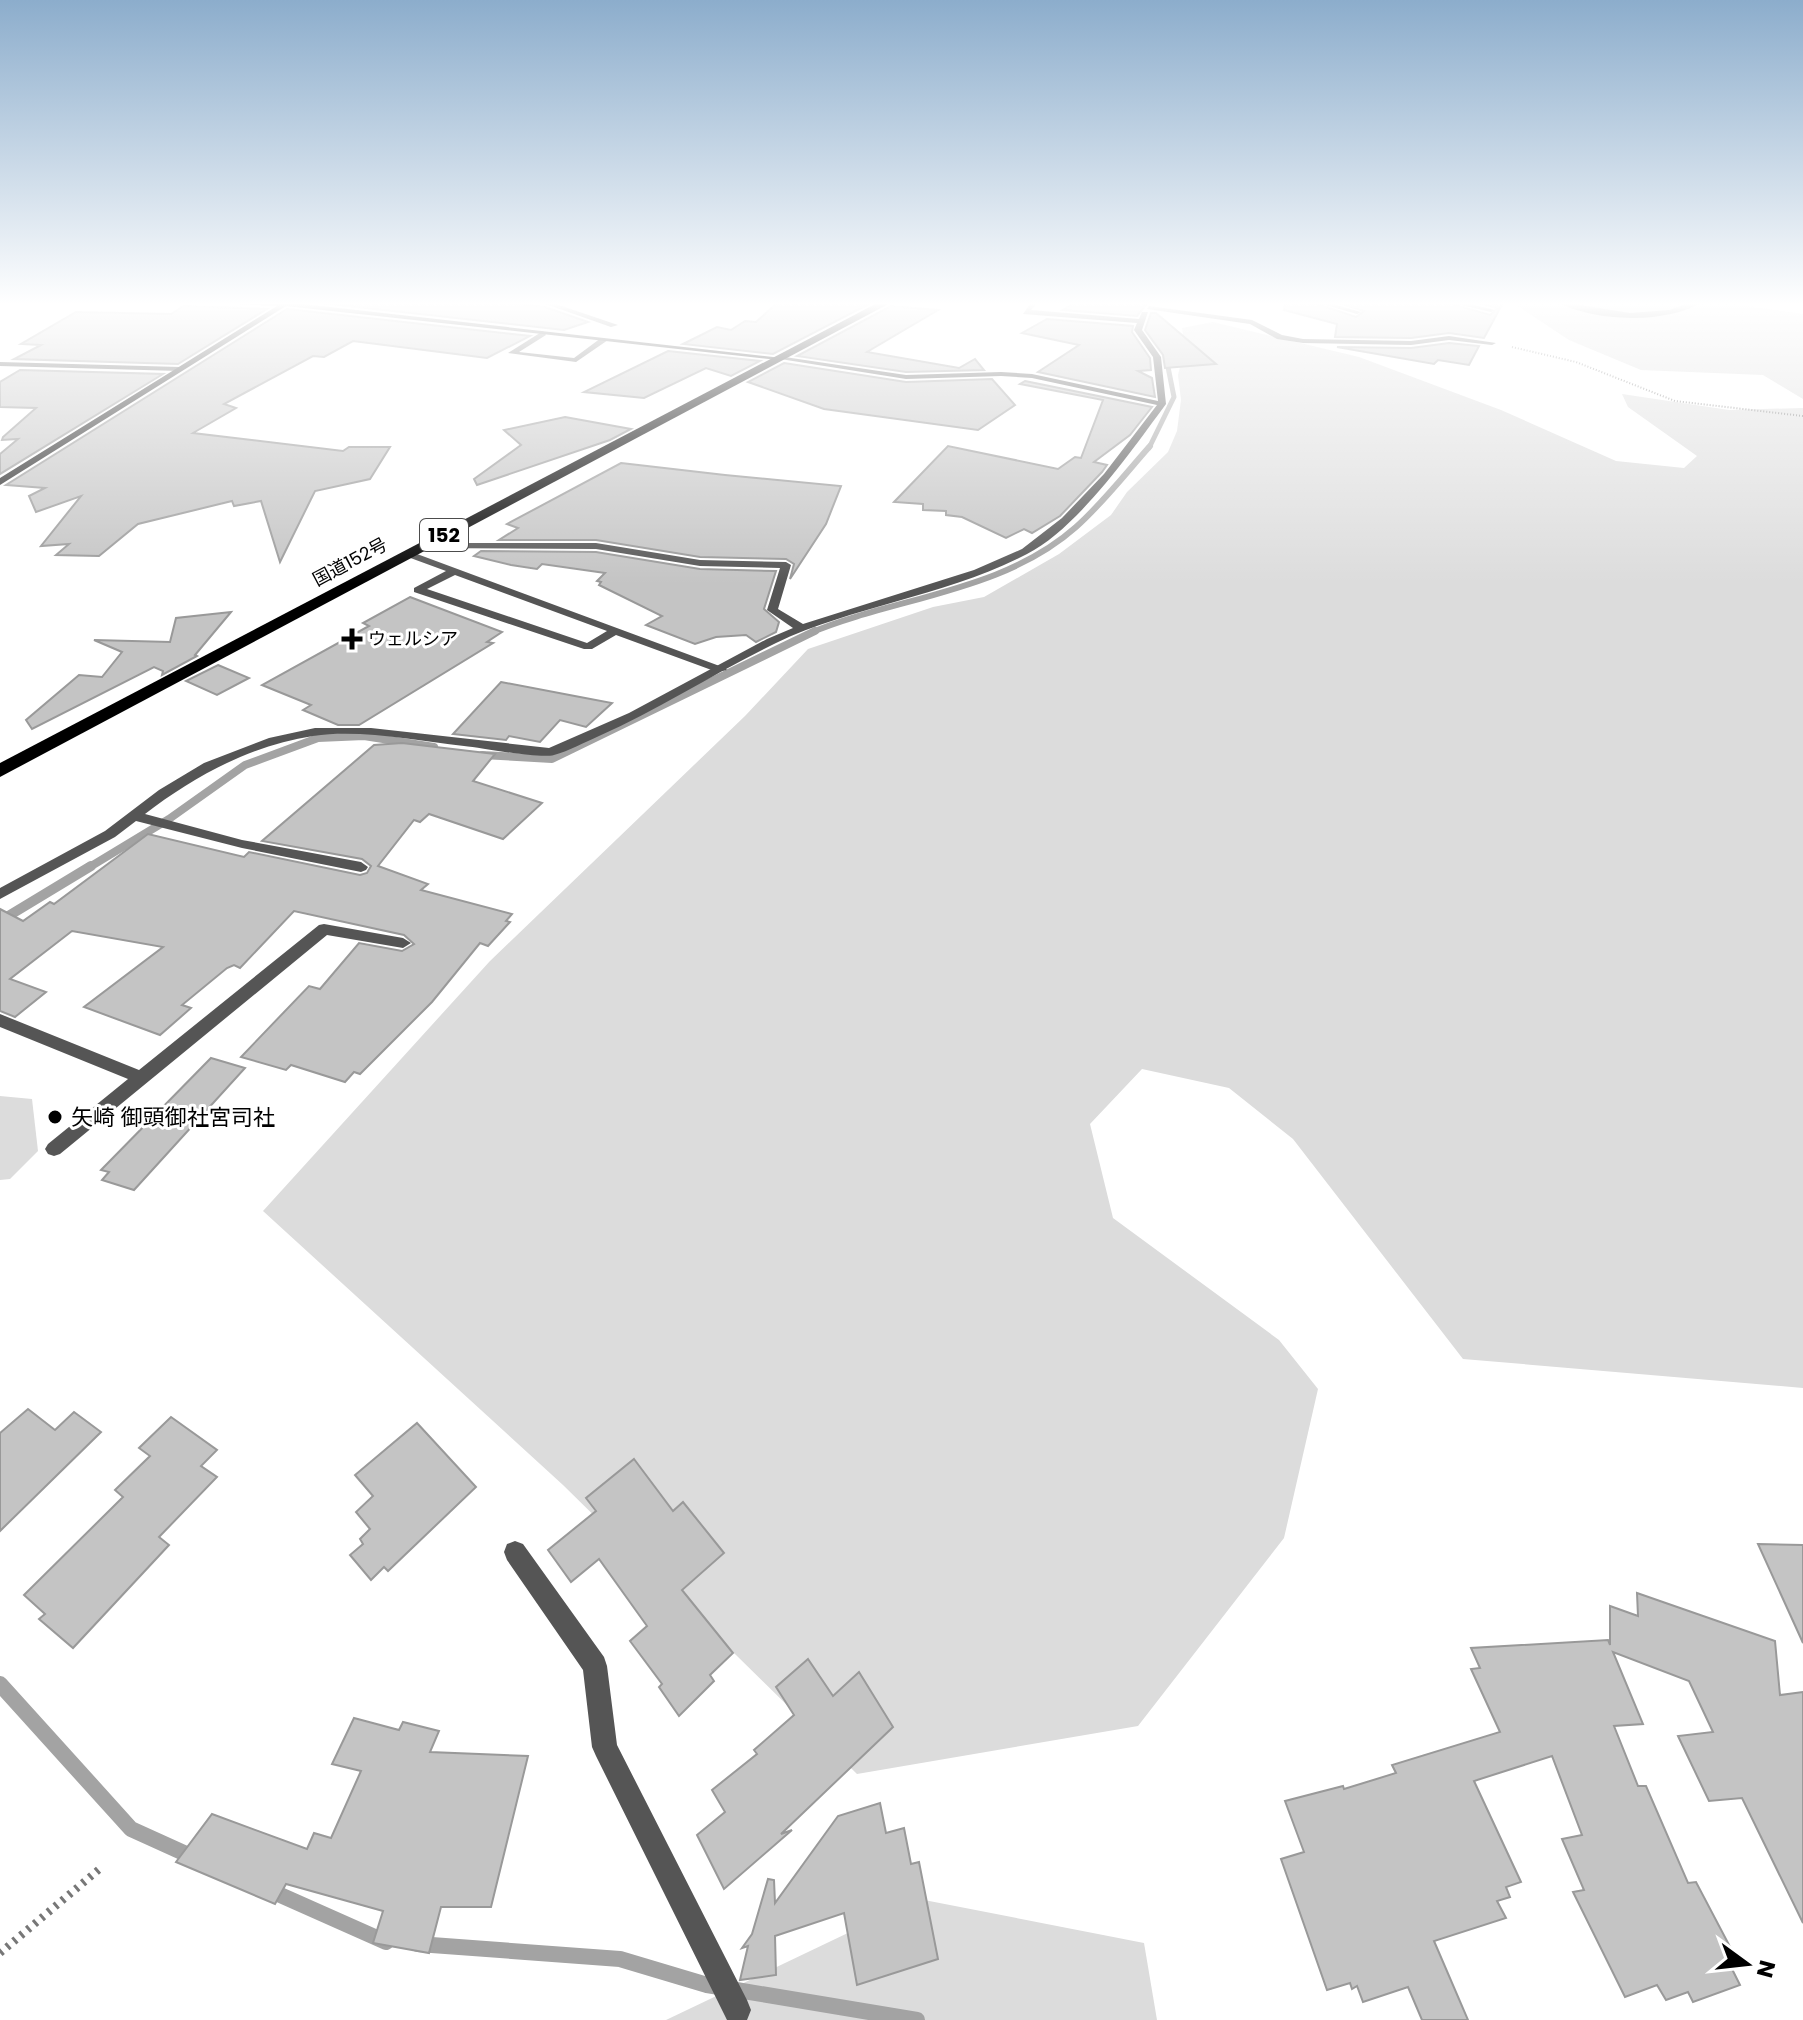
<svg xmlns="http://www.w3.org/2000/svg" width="1803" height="2020" font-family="Poppins,'Noto Sans JP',sans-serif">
<rect width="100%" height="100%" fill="#fff"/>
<g fill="#dcdcdc">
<path d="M1510,301h203l90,13v85l-40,-24 -122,-5 -72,-30z"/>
<path d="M1213,322l146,35 142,53 115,51 68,7 13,-12 -69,-49 -6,-13 107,16 74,-2v980l-340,-29 -170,-220 -64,-51 -87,-19 -52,55 23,94 166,122 39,49 -34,149 -146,188 -281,48 -294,-289 -300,-274 227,-250 255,-245 63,-67 125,-42 51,-10 75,-43 52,-39 16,-23 41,-40 9,-21 4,-31 -3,-25 7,-28 -3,-19z"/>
<path d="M0,1096l32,3 6,52 -28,28 -10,1z"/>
<path d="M919,1899l225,44 13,77h-491z"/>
</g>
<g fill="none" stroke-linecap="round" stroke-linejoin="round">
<path stroke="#a3a3a3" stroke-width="5" d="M1149,448l25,-51 -8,-40"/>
<path stroke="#a3a3a3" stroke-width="6" d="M810,633c86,-36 193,-41 266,-106 27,-24 50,-54 74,-81"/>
<g stroke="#a3a3a3" stroke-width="8">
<path d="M482,755l70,4 263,-128"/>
<path d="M88,868l81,-49 76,-54 73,-27 46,-2 70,11"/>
</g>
<path stroke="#a3a3a3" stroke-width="10" d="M0,921l91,-55"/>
<g stroke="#a3a3a3" stroke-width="16">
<path d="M0,1684l131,145 64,29"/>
<path d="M269,1890l117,52"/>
<path d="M418,1944l202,15 87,26 210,35"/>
</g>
</g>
<g fill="#c4c4c4" stroke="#999" stroke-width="2">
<path d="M303,301h191l51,6 43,15 -24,8z"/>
<path d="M836,301l33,3 -96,50 -90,-10 34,-17 14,3 14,-9 11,1 22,-20z"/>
<path d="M1078,301h63l5,4 -9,11 -74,-6z"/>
<path d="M1285,301h23l48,16 8,-6 -31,-10h108l49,14 8,-7 -28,-7h34l-20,37 -35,-5 -38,5 -76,-1 2,-13 -53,-14z"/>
<path d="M184,306l83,3 -89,55 -164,-5 27,-14 -20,-1 55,-32 95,2z"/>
<path d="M891,306l47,4 -71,42 92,16 16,-9 9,11 -78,2 -109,-16z"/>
<path d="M287,309l243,27 -43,22 -134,-17 -29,16 -11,-1 -89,48 12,4 -43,25 150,18 6,-4h41l-20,32 -55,12 -35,71 -19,-61 -27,5 -2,-5 -94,23 -39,32 -43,-1 13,-11 -28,2 40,-50 -45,16 -7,-16 16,-8 -39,-3z"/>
<path d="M1151,313h5l60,51 -51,4 -2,-13 -18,-25z"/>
<path d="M1047,319l86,7 -1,6 18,26 1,12 -13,1 14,7 3,19 -117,-25 41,-27 -57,-12z"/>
<path d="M1449,343l30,3 -10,19 -31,-5 -4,4 -97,-17 74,1z"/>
<path d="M668,351l92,10 -29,15 -25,-8 -62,30 -60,-6z"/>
<path d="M784,363l122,19 86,-3 23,26 -37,25 -154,-21 -76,-27z"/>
<path d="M20,370l143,4 -163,100v-20l18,-15 -16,1 1,-3 33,-29 -36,-1v-25z"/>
<path d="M1025,381l127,26 -22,28 -36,27 13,3 -5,7 -42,44 -28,17 -8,-4 -18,9 -44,-21 -16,-2v-4l-23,-1v-6l-29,-2 54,-56 110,23 17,-12 6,1 22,-58 -83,-16z"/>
<path d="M565,417l66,12 -21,11 -133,45 -3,-6 47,-34 -17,-15z"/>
<path d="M621,463l104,12 116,11 -15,38 -36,55 4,-15 -8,-5 -86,-2 -104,-17h-97l19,-12 -11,-4z"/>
<path d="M481,551l115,1 104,17 76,2 -12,38 15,13 -3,10 -20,10 -10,-7 -30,2 -21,7 -49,-19 16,-9 -63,-31 2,-3 -4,-1 8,-8 -63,-9 -5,5 -26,-4 -37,-9z"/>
<path d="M410,597l92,35 -15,10 6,1 -134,82h-21l-35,-15 8,-5 -49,-20 107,-59 -6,-3z"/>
<path d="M231,612l-36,43 2,1 -35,19 1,-4 -9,-4 -122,62 -6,-9 53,-45 23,2 20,-25 -28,-12 76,2 6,-24z"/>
<path d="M218,665l31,13 -32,17 -31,-14z"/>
<path d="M501,682l79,15 32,6 -26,24 -26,-7 -20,22 -31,-6 -3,4 -53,-6z"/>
<path d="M402,743l93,11 -22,27 69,22 -39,36 -74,-25 -9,8 -6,-2 -36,46 50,18 -7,6 91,24 -6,7 4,1 -22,24 -8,-3 -48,59 -72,72 -6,-2 -9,10 -54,-17 -5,5 -45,-13 68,-71 11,3 39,-46 43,8 12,-7 -10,-9 -110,-24 -54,57 -6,-3 -7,3 -45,37 9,3 -31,27 -76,-28 79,-60 -91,-16 -62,48 36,13 -31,25 -15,-6v-102l23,12 27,-19 4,2 94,-70 96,23 5,-5 111,23 7,-2 4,-7 -9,-7 -100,-18 112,-96z"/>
<path d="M211,1058l34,10 -111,122 -32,-10 7,-8 -8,-2z"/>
<path d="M28,1409l27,21 19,-18 27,20 -101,99v-98z"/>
<path d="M171,1417l46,33 -16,16 16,11 -58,60 10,8 -96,103 -34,-29 6,-5 -21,-19 99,-98 -8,-7 35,-34 -11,-8z"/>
<path d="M417,1423l59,64 -88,84 -4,-4 -13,13 -21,-25 13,-11 -3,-5 10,-10 -14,-17 17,-16 -18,-21z"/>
<path d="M634,1459l39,52 10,-9 41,51 -42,37 51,63 -23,22 4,6 -35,35 -20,-29 3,-3 -32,-43 17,-15 -48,-67 -28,23 -23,-32 48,-39 -10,-13z"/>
<path d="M1758,1544l45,1v98z"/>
<path d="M1637,1593l138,48 5,54 23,-3v231l-61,-125 -33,3 -31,-65 35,-4 -24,-51 -76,-29 30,72 -29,2 24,60h8l42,97 8,-1 42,80 -7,5 9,18 -47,17 -5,-10 -22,8 -9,-15 -32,12 -52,-105 11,-2 -22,-51 20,-4 -30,-79 -78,25 47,101 -15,5 4,10 -13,4 9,17 -72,23 34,79h-46l-14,-33 -45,15 -6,-16 -5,3 -2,-6 -23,7 -46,-131 23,-7 -19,-51 58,-15 1,3 52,-16 -4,-8 108,-33 -29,-63 9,-1 -9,-20 137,-8 2,5v-39l28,10z"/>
<path d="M808,1659l25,37 26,-24 34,55 -112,107 11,-4 -68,59 -27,-54 28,-23 -13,-22 45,-36 -3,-4 40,-35 -18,-28z"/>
<path d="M354,1718l45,12 4,-8 36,9 -9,21 98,4 -37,151h-50l-12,46 -56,-10 10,-32 -97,-27 -11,20 -99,-42 36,-48 95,35 7,-16 17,5 30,-67 -29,-7z"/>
<path d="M880,1803l6,30 18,-5 7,36 8,-2 19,97 -81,26 -13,-72 -69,23 1,39 -36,5 8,-34 -6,2 10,-14 16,-55 6,1 1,23 63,-87z"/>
</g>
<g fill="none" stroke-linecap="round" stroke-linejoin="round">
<path stroke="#777" stroke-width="2" stroke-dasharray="1 2" stroke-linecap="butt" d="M1512,347l64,15 99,39 128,15"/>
<path stroke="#777" stroke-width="8" stroke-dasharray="3 6" stroke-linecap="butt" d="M0,1953l103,-87"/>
<g fill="#555" fill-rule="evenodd">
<path d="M537,301h10l71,24 -7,2z"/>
<path d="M543,331l3,4 -27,17 55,6 27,-20 7,2 -32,22 -68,-9z"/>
<path d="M409,551l316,117 2,2 -10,2 -101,-37 -24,14h-8l-170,-57v-4l32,-17 -41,-15v-4zM455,575l152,56 -20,12 -160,-54z"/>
</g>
<g fill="#555" fill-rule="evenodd">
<path d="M1032,301h7l-8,9 108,9 3,-7h6l-6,18 19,27 5,47c-34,46 -88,124 -139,150 -79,42 -171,51 -251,89 -60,29 -116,66 -177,93 -14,6 -30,15 -45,19 -14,4 -71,-7 -90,-9 -49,-5 -102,-17 -151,-10 -62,9 -120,41 -168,78l97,26 119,22 7,5 -2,3 -5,2 -119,-24 -106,-27 -21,16 -115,62v-11l105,-57 54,-41 45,-27 65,-25 46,-10h56l178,20 80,-35 138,-74 26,-11 -26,-18 13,-42 -80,-2 -104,-17 -171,-1 -4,-1v-4h175l104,17 86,2 5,3 -13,44 25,15 171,-54 48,-21 40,-31 42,-44 53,-69 -125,-27 -31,-2 -95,3 -132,-21 4,-2 128,19 95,-3 31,2 126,27 -5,-44 -19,-27 3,-7 -114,-9z"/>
<path d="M1311,301h11l39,11 -4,2z"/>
<path d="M1444,301h13l38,9 -4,2z"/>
<path d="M1555,301l75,12 39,-3 26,-9h9c-36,24 -112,21 -149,0z"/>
<path d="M1149,306l103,14 30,15 21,4 108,2 38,-5 47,7 -4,2 -43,-5 -38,5 -108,-2 -26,-4 -27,-15 -103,-15z"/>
<path d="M0,362l180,5 4,2 -4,2 -180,-5z"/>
<path d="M324,924l79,14 8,5 -8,5 -76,-13 -267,219 -6,2 -6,-2 -3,-5 3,-5 80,-65 -128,-52v-13l139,56 180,-145z"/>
<path d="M515,1541l8,3 81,113 3,9 10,79 130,255 4,10 -4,10h-20l-131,-264 -4,-9 -9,-77 -76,-110 -3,-8 3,-8z"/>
</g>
<path fill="#222" fill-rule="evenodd" d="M174,301l111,1 497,56 -4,2 -492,-54 -286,179v-7l277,-172z"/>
<path fill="#000" fill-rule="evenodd" d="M881,301h13l-894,476v-14z"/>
</g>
<linearGradient id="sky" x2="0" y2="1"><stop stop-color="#8cadcc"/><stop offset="0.52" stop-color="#fff"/><stop offset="1" stop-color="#fff" stop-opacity="0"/></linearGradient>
<rect width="1803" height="584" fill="url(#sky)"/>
<g fill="#000" stroke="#fff" stroke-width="3">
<path d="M348 627h8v8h8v8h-8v8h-8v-8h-8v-8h8z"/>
<circle cx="55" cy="1117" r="8"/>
</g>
<g text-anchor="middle" stroke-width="6" stroke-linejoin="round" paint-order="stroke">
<g font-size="18" fill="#000" stroke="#fff">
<text transform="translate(350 562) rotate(-28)" y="6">国道152号</text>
</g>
<g font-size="18" fill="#000" stroke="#fff" text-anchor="start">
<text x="368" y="645">ウェルシア</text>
</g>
<rect fill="#fff" stroke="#4c4c4c" stroke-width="2" x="420" y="519" width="48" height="32" rx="6"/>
<g font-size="20" font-weight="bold" fill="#000">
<text x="444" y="542">152</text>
</g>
<g font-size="22" fill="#000" stroke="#fff" text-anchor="start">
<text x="71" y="1125">矢崎 御頭御社宮司社</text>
</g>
</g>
<g transform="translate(1747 1964) rotate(105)" stroke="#ffffff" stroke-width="6" paint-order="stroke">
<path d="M0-6L14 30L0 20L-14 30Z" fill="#000000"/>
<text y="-12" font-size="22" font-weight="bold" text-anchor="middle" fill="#000000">N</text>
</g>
</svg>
